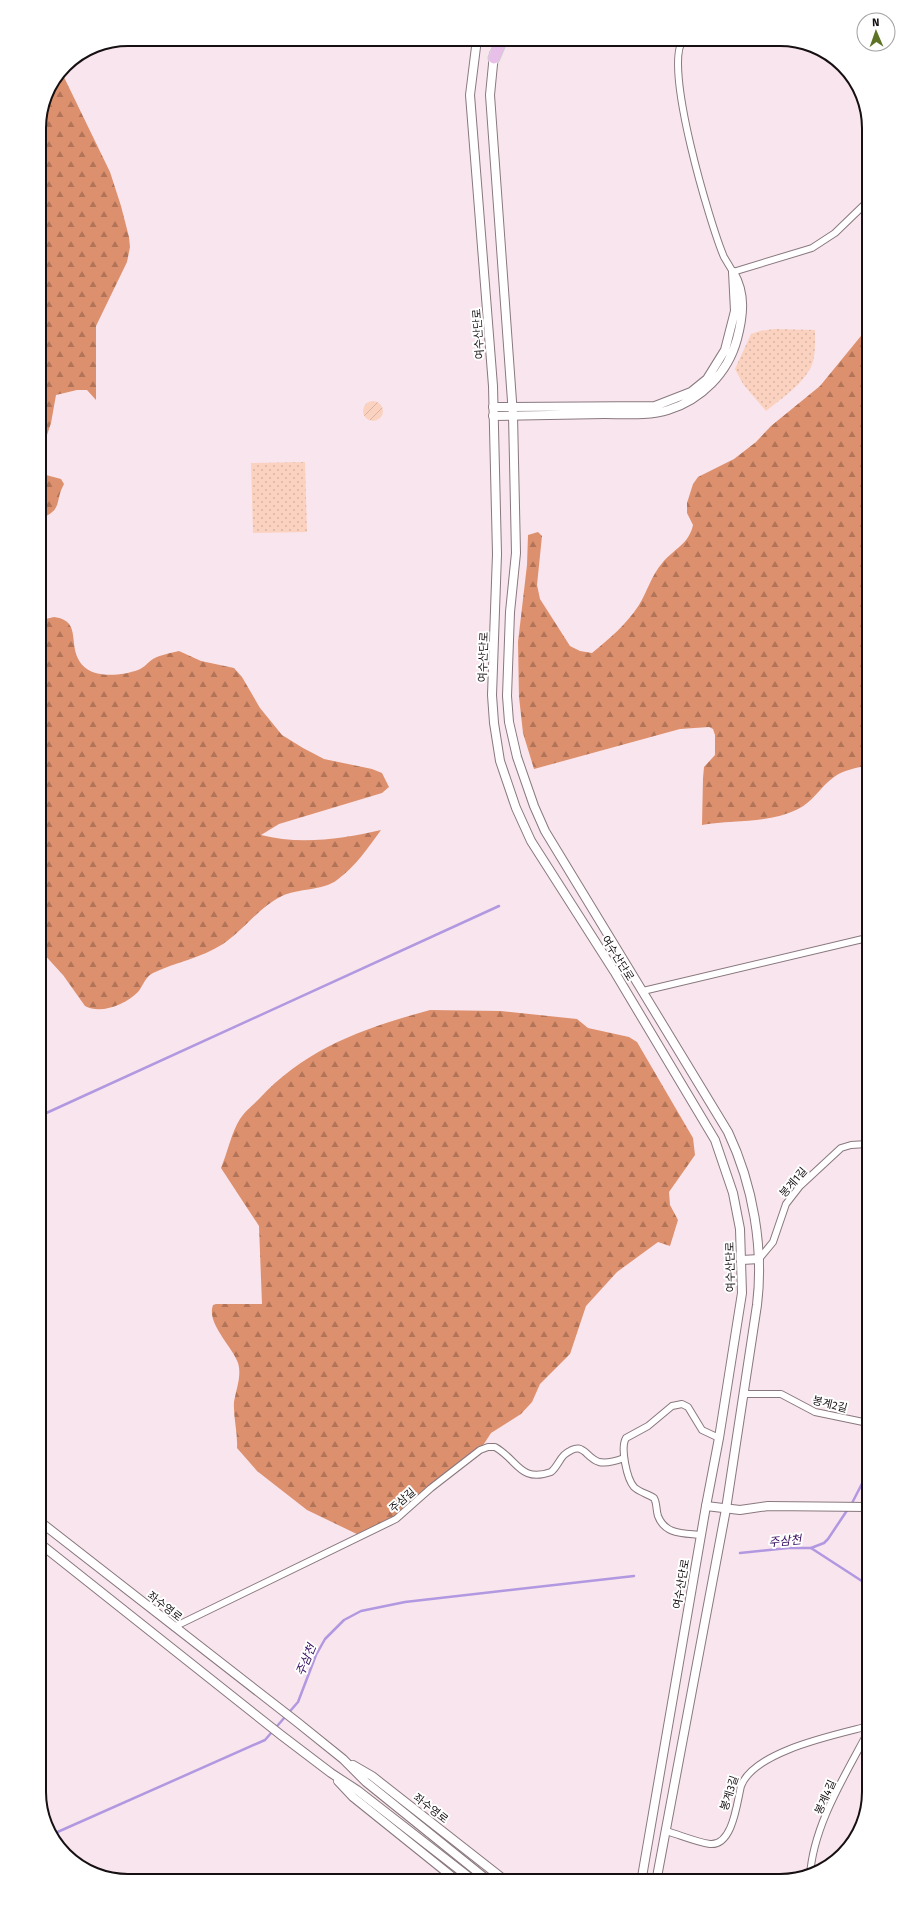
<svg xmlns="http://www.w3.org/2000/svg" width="908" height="1920" font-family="'Fira Sans','Noto Sans KR',sans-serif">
<defs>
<pattern id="grass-dots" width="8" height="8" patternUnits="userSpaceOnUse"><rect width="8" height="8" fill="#fbd2c0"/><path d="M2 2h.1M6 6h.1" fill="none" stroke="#d6b3a4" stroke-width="1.8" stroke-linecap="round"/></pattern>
<pattern id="forest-firs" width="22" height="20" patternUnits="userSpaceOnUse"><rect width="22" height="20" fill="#dd906d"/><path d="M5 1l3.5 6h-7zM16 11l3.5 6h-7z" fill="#b27458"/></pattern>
<pattern id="garden-furrows" width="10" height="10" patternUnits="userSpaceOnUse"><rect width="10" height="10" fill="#fbd2c0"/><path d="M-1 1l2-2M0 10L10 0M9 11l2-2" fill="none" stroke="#d6b3a4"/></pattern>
</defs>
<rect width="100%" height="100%" fill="#f9e5ed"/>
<g fill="url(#grass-dots)">
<path d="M774,329l41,1c0,11 1,26 -4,37 -9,18 -30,32 -45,44l-23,-27 -8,-15 16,-35 9,-3z"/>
<path d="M305,462l2,70 -54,1 -2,-70z"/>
</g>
<g fill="url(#forest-firs)">
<path d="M61,71l49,101 11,34 8,31 1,10 -3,15 -31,64v74l-9,-10h-10l-21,5 -5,28 -8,24 -2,12 5,16 15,4 3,5c-10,18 0,25 -24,35l-1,-397 9,-33z"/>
<path d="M865,331l1,435c-11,2 -22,4 -32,11 -13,9 -21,25 -36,32 -30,15 -64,10 -96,16l1,-47 1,-11 11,-12v-20l-2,-6 -4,-2 -29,2 -146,40 -11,-36 -4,-36 -1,-55 9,-77 1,-30 10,-3 4,4 -5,49 3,14 30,47 10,5 12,2c18,-15 34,-28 47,-48 9,-15 12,-29 24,-43 11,-13 26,-18 30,-37l-6,-12v-10l6,-19 5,-7 36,-18 22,-17 15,-16 49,-40z"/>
<path d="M54,617c32,4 9,34 33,52 13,9 37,6 51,1 6,-2 10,-8 15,-11 7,-4 18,-6 26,-8l22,10 33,7 8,9 18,31 22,27 21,13 21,11 48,10 10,4 7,14 -7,6 -103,31 -18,11c38,10 82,4 120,-5 -13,18 -26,37 -44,50 -15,11 -38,8 -55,16 -23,11 -38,34 -59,48 -22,14 -47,18 -70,29 -8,4 -10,13 -15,19 -12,12 -37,23 -53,14l-22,-31 -22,-24v-331z"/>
<path d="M430,1010l71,1 76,8 11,9 41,9 8,5 56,96 2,17 -26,37 1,13 8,15 -8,26 -12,-4 -41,30 -31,34 -16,48 -30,30 -8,18 -11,12 -30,19 -11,17 -84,69 -33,18 -56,-27 -50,-39 -20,-23c1,-15 -4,-31 -3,-46 2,-13 8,-26 4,-39 -6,-17 -32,-40 -25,-58l3,-1h46l-3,-78 -38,-58c6,-14 11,-37 19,-49 4,-7 13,-14 19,-20 47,-51 105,-71 171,-89z"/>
</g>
<circle fill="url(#garden-furrows)" cx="373" cy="411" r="10"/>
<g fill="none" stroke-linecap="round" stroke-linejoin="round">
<g stroke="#b198e1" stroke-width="2.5">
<path d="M42,1115l457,-209"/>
<path d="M851,1505l17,-33"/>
<path d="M811,1548l13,-5 4,-4 20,-30"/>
<path d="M740,1553l48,-5h23l57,37"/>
<path d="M53,1834l212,-94 33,-38 18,-47 9,-16 19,-19 17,-9 44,-9 229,-26"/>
</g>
<defs>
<g id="minor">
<path d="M684,39c-23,22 27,188 40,218 3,5 6,10 9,15l79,-24 23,-15 30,-29"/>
<path d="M643,991l224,-53"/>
<path d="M759,1259l14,-17 13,-38 14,-18 41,-38 10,-3 16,-1"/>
<path d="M744,1394h37l34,18 53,11"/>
<path d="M701,1535c-17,-2 -36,0 -43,-19 -2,-6 -1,-13 -4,-18 -6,-4 -15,-6 -20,-11 -7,-8 -14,-39 -8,-49l22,-12 24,-20 10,-2 6,3 14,23 17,8"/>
<path d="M174,1627l222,-108 35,-31 49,-38 8,-3h7c23,13 25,36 56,25 6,-5 8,-12 13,-17 20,-16 20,2 35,7 8,2 17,-1 25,-4"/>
<path d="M666,1831c14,4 30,11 44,13 23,2 27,-42 31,-58 13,-35 94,-51 128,-60"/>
<path d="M810,1876c3,-51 36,-102 59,-146"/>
</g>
<g id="tertiary">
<path d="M477,39l-7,56 23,291 4,168 -5,141 2,28 6,38 16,47 15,33 83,130 101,169 18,53 7,36 2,64 -23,145 -13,68 -64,371"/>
<path d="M494,54l-4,41 23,320 3,138 -6,59 -3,84 2,26 8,35 17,49 11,25 183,301c25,53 36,116 29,173l-31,204 -69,368"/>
<path d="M493,407l162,-1 36,-14 16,-13 18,-29 10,-39 -2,-39c13,22 10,44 4,67 -9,34 -36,61 -69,71 -18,6 -44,4 -63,4 -37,1 -75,1 -112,2"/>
<path d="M742,1260l17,-1"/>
<path d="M706,1506l34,4 28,-4 100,1"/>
<path d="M43,1524l254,198 46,37 23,23 119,96"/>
<path d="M43,1546l238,189 50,38 26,17 113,88"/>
<path d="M353,1765l19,11 130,102"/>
<path d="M338,1781l15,16 102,82"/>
</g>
<path id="trunk" d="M494,58l8,-19"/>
</defs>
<use href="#minor" stroke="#89787f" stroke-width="8"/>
<use href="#tertiary" stroke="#89787f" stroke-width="10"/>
<use href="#trunk" stroke="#d0cfd0" stroke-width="13"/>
<use href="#minor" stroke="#fff" stroke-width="6"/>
<use href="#tertiary" stroke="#fff" stroke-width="8"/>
<use href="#trunk" stroke="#e8bfe8" stroke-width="11"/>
</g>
<g text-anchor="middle" stroke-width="4" stroke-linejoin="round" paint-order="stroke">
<g font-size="11" fill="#161012" stroke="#fff">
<text transform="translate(478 334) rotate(-94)" y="4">여수산단로</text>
<text transform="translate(483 657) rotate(-88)" y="4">여수산단로</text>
<text transform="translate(618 958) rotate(58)" y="4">여수산단로</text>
<text transform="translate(793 1182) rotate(-49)" y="4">봉계1길</text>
<text transform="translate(730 1267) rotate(-91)" y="4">여수산단로</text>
<text transform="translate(830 1404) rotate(14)" y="4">봉계2길</text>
<text transform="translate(402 1500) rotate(-41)" y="4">주삼길</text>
<text transform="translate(681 1584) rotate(-80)" y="4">여수산단로</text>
<text transform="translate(165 1606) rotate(38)" y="4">좌수영로</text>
<text transform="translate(729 1793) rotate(-72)" y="4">봉계3길</text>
<text transform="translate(825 1797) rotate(-66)" y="4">봉계4길</text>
<text transform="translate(431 1808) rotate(38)" y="4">좌수영로</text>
</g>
<g font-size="12" font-style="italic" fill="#360c62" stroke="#fff">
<text transform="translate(785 1541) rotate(-5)" y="4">주삼천</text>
<text transform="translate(306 1660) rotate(-67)" y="4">주삼천</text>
</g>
</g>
<path d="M0 0H908V1920H0ZM128 46H780A82 82 0 0 1 862 128V1792A82 82 0 0 1 780 1874H128A82 82 0 0 1 46 1792V128A82 82 0 0 1 128 46Z" fill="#fff" fill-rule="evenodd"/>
<path fill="none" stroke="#161012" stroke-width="2" d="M128 46H780A82 82 0 0 1 862 128V1792A82 82 0 0 1 780 1874H128A82 82 0 0 1 46 1792V128A82 82 0 0 1 128 46Z"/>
<g transform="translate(876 32) rotate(358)"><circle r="19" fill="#ffffff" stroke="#a29fa0"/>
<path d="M0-3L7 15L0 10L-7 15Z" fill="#5d7425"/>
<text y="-6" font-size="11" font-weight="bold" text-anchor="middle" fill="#161012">N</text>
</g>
</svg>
